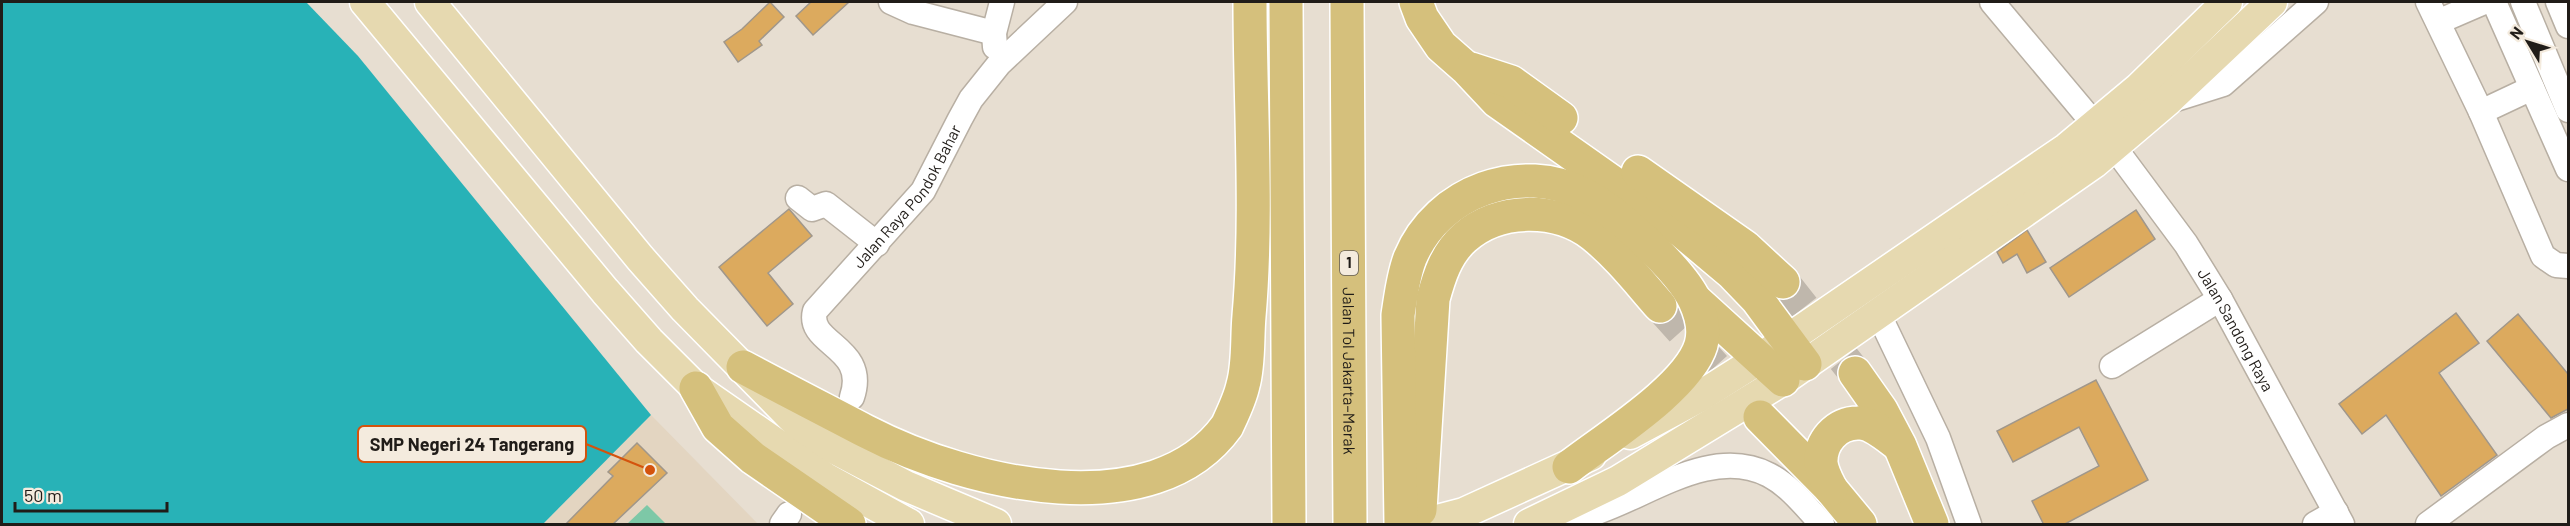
<svg xmlns="http://www.w3.org/2000/svg" width="2570" height="526" font-family="Barlow,sans-serif">
<rect width="100%" height="100%" fill="#e7ded1"/>
<path fill="#e3d5c1" d="M651,415l107,109h-215z"/>
<path fill="#7dc8a7" d="M647,505l19,19h-39z"/>
<path fill="#28b2b7" d="M2,2h304l52,54 293,359 -108,109h-541z"/>
<g fill="#dcaa5e" stroke="#a0978b" stroke-width="1.5">
<path d="M770,2l14,15 -25,24 3,4 -24,17 -14,-20 18,-13z"/>
<path d="M811,2h38l-36,33 -17,-19z"/>
<path d="M789,209l23,27 -44,37 25,31 -26,22 -48,-59z"/>
<path d="M2136,210l19,29 -86,58 -19,-29z"/>
<path d="M2027,230l19,32 -19,11 -10,-19 -14,9 -6,-11z"/>
<path d="M2456,313l23,30 -40,30 58,82 -56,41 -55,-81 -24,19 -23,-30z"/>
<path d="M2518,314l50,60v35l-17,9 -64,-77z"/>
<path d="M2096,380l52,100 -85,45h-19l-12,-24 67,-35 -20,-39 -66,35 -16,-31z"/>
<path d="M637,443l30,30 -55,52h-47l48,-49 -5,-4z"/>
</g>
<g fill="none" stroke-linecap="round" stroke-linejoin="round">
<g stroke="#bfb7ac" stroke-width="33" stroke-dasharray="33 16" stroke-linecap="butt">
<path d="M1783,282l72,91"/>
<path d="M1660,306l86,96"/>
</g>
<defs>
<g id="minor">
<path d="M891,2l22,10 81,21"/>
<path d="M1992,2l104,124"/>
<path d="M2428,2l53,110 62,144 13,9 12,1"/>
<path d="M2494,2l74,167"/>
<path d="M2523,2l45,108"/>
<path d="M2558,2l10,24"/>
<path d="M2440,21l44,-19"/>
<path d="M995,47l-1,-14 8,-31"/>
<path d="M2169,101l54,-17 93,-82"/>
<path d="M2481,112l51,-24"/>
<path id="s1" d="M2114,147l72,97 34,55 122,225"/>
<path d="M798,198l14,11 14,-5 51,40"/>
<path d="M1878,313l60,125 31,86"/>
<path d="M2112,366l108,-67"/>
<path id="s2" d="M852,397c17,-51 -46,-52 -37,-86l108,-120 37,-72 11,-20 28,-35 66,-62"/>
<path d="M1547,519c13,-1 28,0 41,-4 56,-16 122,-71 181,-40 21,11 37,32 53,49"/>
<path d="M782,524l7,-10"/>
<path d="M2315,524l21,-12"/>
<path d="M2428,524l118,-87 22,-12"/>
</g>
<g id="major">
<path d="M365,2l240,289 44,50 47,47 131,91 82,45"/>
<path d="M430,2l210,256 45,51 112,114 38,26 71,37 90,38"/>
<path d="M1630,434l69,-37 60,-38 308,-211 72,-60 88,-86"/>
<path d="M1422,524l42,-11 127,-58"/>
<path d="M1529,524l89,-43 165,-101 311,-217 73,-62 105,-99"/>
</g>
<g id="highway">
<path d="M1286,2l3,522"/>
<path id="s3" d="M1347,2l3,522"/>
<path d="M1416,2l6,16 19,28 25,22 31,33 186,131 49,41 25,26 48,65"/>
<path d="M1471,69l40,13 50,36"/>
<path d="M1638,172l107,75 38,35"/>
<path d="M1695,300l88,80"/>
<path d="M743,367c41,22 82,43 122,64 108,56 290,95 362,-5 6,-13 13,-27 16,-41 6,-21 4,-47 6,-69 9,-103 1,-211 1,-314"/>
<path d="M1855,373l26,37 19,36 32,78"/>
<path d="M696,388l22,39 35,31 96,66"/>
<path d="M1760,417l71,72 29,35"/>
<path d="M1831,489c-4,-8 -9,-17 -10,-26 -1,-21 15,-40 37,-40 14,-1 30,14 41,22"/>
<path d="M1420,510l13,-211c6,-22 13,-45 31,-61 34,-31 93,-31 129,-3 25,20 46,47 67,71"/>
<path d="M1401,524l-3,-209c3,-19 5,-39 12,-57 28,-67 111,-97 175,-63 30,15 96,75 110,106 6,13 10,30 6,44 -13,43 -96,94 -132,122"/>
</g>
</defs>
<use href="#minor" stroke="#b8afa3" stroke-width="27"/>
<use href="#major" stroke="#fff" stroke-width="33"/>
<use href="#highway" stroke="#fff" stroke-width="36"/>
<use href="#minor" stroke="#fff" stroke-width="24"/>
<use href="#major" stroke="#e6d9b0" stroke-width="30"/>
<use href="#highway" stroke="#d5c07c" stroke-width="33"/>
</g>
<g text-anchor="middle" stroke-width="4.5" stroke-linejoin="round" paint-order="stroke">
<rect fill="#f4ebde" stroke="#605a53" stroke-width="1.5" x="1340" y="251" width="18" height="24" rx="4.5"/>
<g font-size="15" font-weight="bold" fill="#201c18">
<text x="1349" y="268">1</text>
</g>
<g font-size="16" fill="#201c18" stroke="#f4ebde">
<text dy="6" stroke="none"><textPath href="#s2" startOffset="249">Jalan Raya Pondok Bahar</textPath></text>
<text dy="6" stroke="none"><textPath href="#s1" startOffset="220">Jalan Sandong Raya</textPath></text>
<text dy="6" stroke="none"><textPath href="#s3" startOffset="369">Jalan Tol Jakarta–Merak</textPath></text>
</g>
</g>
<path fill="none" stroke="#d4530d" stroke-width="2" d="M650 470L586 444"/>
<circle fill="#d4530d" stroke="#f4ebde" stroke-width="2" cx="650" cy="470" r="6"/>
<rect fill="#f4ebde" stroke="#d4530d" stroke-width="2" x="358" y="426" width="228" height="36" rx="6"/>
<g font-size="18" text-anchor="middle" font-weight="bold" fill="#201c18">
<text x="472" y="451">SMP Negeri 24 Tangerang</text>
</g>
<rect width="2570" height="526" fill="none" stroke="#201c18" stroke-width="6"/>
<g transform="translate(2528 42) rotate(308)" stroke="#f4ebde" stroke-width="4.5" paint-order="stroke">
<path d="M0-4.5L10 22L0 15L-10 22Z" fill="#201c18"/>
<text y="-9" font-size="16" font-weight="bold" text-anchor="middle" fill="#201c18">N</text>
</g>
<path d="M15 502v9h152v-9" fill="none" stroke="#201c18" stroke-width="3"/>
<text x="24" y="502" font-size="18" fill="#201c18" stroke="#f4ebde" stroke-width="4.5" paint-order="stroke">50 m</text>
</svg>
